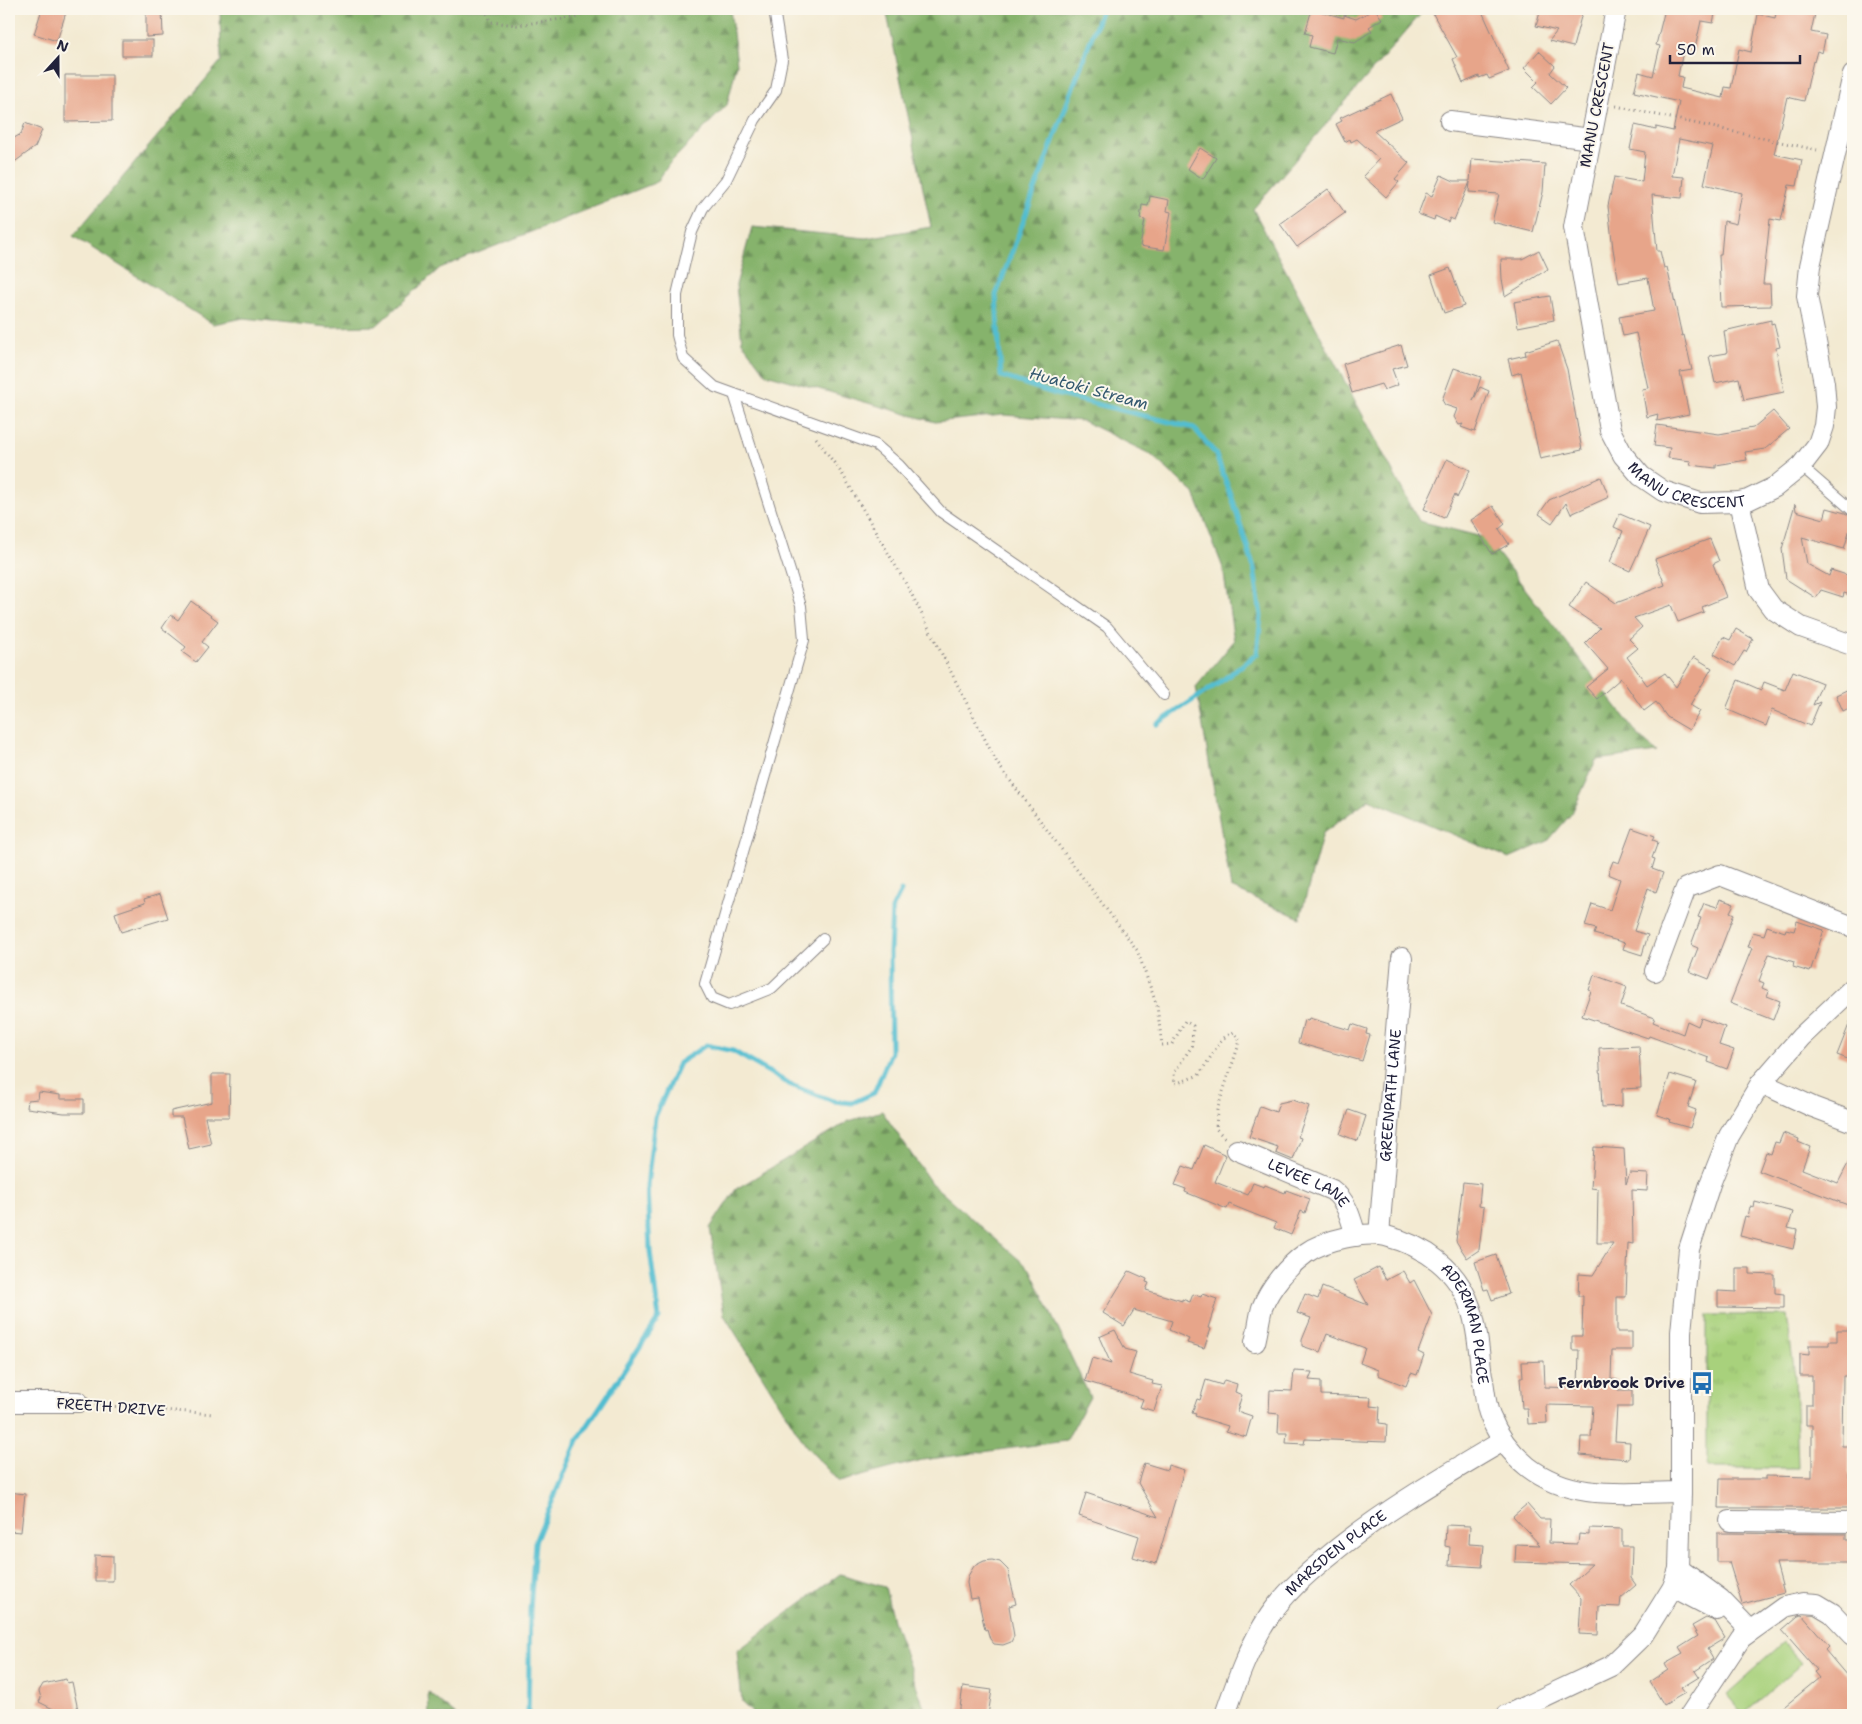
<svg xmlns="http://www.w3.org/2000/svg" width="1862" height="1724" font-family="'Shantell Sans',sans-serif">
<defs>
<pattern id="forest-firs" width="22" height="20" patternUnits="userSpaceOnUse" patternTransform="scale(1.25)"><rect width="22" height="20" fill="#86b36c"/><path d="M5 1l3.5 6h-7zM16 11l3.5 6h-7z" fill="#6d915a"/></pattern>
<pattern id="park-tufts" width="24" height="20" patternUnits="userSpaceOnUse" patternTransform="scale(1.25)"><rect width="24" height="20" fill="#a8d17c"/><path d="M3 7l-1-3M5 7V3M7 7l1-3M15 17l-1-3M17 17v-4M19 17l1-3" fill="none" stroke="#90b36c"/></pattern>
</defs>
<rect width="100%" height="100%" fill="#fbf7ec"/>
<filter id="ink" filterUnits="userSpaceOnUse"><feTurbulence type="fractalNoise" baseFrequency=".02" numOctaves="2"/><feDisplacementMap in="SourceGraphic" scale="10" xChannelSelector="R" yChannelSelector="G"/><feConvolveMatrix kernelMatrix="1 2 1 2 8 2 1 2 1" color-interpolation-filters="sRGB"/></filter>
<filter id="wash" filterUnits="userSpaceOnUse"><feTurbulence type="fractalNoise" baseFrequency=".0096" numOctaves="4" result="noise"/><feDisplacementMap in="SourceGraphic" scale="20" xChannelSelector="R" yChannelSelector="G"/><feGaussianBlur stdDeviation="1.12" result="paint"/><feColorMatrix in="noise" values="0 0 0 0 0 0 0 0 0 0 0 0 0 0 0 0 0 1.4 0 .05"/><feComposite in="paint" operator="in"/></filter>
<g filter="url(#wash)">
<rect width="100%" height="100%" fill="#f3ead2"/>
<g fill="url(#forest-firs)" stroke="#546a54">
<path d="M220,9h510l7,55 -10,41 -58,59 -12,18 -217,86 -64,58 -49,1 -83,-9 -31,6 -140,-88 148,-175z"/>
<path d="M886,9h539l-172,200 166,312 67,17 153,198 18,16 -61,8 -24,53 -24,28 -39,17 -140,-59 -46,34 -23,85 -69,-30 -35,-201 38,-46 -11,-73 -29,-75 -44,-39 -67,-33 -80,-6 -68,7 -169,-48 -24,-32 -6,-57 16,-58 114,11 65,-11z"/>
<path d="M882,1111l49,72 99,86 60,128 -24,44 -144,19 -83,22 -33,-36 -82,-131 -14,-87 26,-39 113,-68z"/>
<path d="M840,1574l45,13 8,34 34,94h-172l-13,-12 -5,-52z"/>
<path d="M428,1692l28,23h-27z"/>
</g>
<path fill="url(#park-tufts)" stroke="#657a5c" d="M1707,1315h80l8,63 3,90h-91z"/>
<path fill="#a8d17c" stroke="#657a5c" d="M1784,1643l18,20 -58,51 -17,-20z"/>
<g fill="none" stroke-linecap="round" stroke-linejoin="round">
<g stroke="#53bdd0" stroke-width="5">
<path d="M1102,9l-106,286 5,81 51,17 142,35 21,25 17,45 22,70 7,48 -4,38 -41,31 -59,39"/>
<path d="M528,1715l2,-105 5,-68 43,-102 81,-122 -9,-67 -3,-65 8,-69 24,-54 27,-18 27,6 58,34 42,16 19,2 22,-10 17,-41 -1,-100 2,-43 9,-18"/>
</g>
</g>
<g id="blocks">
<g fill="#e7a58a">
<path d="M42,9h25l-10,32 -23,-7z"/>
<path d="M146,9h16l1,27 -17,1z"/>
<path d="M1312,9l32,9v-3l12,4 19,-10 7,10 -13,8 3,4 -17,11 -18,-4 -4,15 -24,-6 3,-12 -7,-2z"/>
<path d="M1443,9h38l28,62 -20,8 -2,-4 -8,3v-2l-16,7 -10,-24 4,-2 -24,-43z"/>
<path d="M1541,9h42l-10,38 -24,-6 8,-10 -21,-5z"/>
<path d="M1665,9h51l-3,14 -12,-2 -7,32 -11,-2 -5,25 5,1 -2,11 42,10 2,-11 6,1 8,-39 12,3 7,-38 17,4 2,-9h39l-5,23 15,3 -4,18 -5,-2 -3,11 -1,-1 -9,40 -17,-4 -13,57 28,6 -5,26 -8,-1 -8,36 -11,-2 -7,65h7l1,22 -50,1 -2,-52h2l3,-34 12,3 6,-31 -38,-9 9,-38 -34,-7 -7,37 12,1 -2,21 -30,-3 5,56h3l4,17 3,-1 15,69 2,-1 8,35 -12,2 9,42 -32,7 1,-7 -11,3 -5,-28 6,-1 -12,-55 -13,3 -4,-19 35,-6 -6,-33 -29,5 -6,-34 -5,-43 6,-29 28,5 3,-30 -15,-3 5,-24 21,5v-3l17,4 6,-29 -45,-10 5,-20 14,4 7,-30 -4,-1z"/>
<rect x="122" y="40" width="31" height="16"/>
<path d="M1539,51l16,15 -5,7 16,15 -15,16 -18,-17 5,-5 -14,-14z"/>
<path d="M65,75h47v46l-47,1z"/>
<path d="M1391,94l11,24 -28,13 35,32 -14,16 4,3 -13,15 -23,-21 16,-17 -22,-20 -6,3 -1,-3 -5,3 -9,-18 6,-3 -2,-3z"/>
<path d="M25,123l17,7 -7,17 -26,19v-25l12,-7z"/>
<path d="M1200,148l16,10 -13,21 -15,-10z"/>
<path d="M1472,159l73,5 -2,28 -10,40 -41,-10 7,-28 -30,-2 1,-10 -16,38 -4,-2 -2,4 -13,-6 -1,4 -16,-6 8,-21 6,3 9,-21 13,6h16z"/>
<path d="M1328,189l17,24 -48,34 -17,-23z"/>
<path d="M1150,196l19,4 -2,11 4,1 -7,38 -24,-4 5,-26 -5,-1 2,-14 6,1z"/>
<path d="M1539,250l9,19 -43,27 -3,-17 -1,-20h21z"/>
<path d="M1450,268l14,38 -20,7 -13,-38z"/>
<path d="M1550,296l4,24 -36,7 -4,-25z"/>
<path d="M1771,320v4l3,-1 6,24 -4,1 8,44 -40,8 -5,-22 -24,5 -6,-27 18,-3 -3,-22z"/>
<path d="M1557,341l10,28 15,81 -42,9 -19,-87 -9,3 -4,-16 18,-4 -1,-4z"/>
<path d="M1401,345l6,20 -15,4 6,16 -14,5 -3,-6 -29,9 -9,-29z"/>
<path d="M1454,368l27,9 -8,24 7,-14 9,4 -14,41 -14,-5 2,-3 -4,1 -5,-8 3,-8 -12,-4 -3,-5z"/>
<path d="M1773,411l16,18 -24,20 -20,3 2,8 -31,5v3l-26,-3 1,-4 -23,-3 2,-10 -16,-2 3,-21 62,9 34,-6z"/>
<path d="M1447,459l23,11 -13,28 -2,-4 -11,24 -20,-9z"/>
<path d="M1601,477l8,20 -38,17 -5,-11 -14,20 -13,-9 10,-14z"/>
<path d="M1795,504l1,7 28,8 3,-11 18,5 8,5 -9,31 -42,-12 5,27 22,12 2,-6 22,7v19l-9,-3 -1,4 -22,-7 -5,8 -30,-19 -4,-30z"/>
<path d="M1493,506l12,18 -6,5 10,15 -17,10 -21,-34z"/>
<path d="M1620,514l30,13 -20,44 -20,-9 13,-31 -9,-4z"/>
<path d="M1710,539l9,22 -6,3 13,33 -24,10 2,5 -26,10 -7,-17 -37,13 8,9 -13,12 9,9 -11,9 20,28 18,-12 11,14 18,-30 18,11 -22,37 10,6 -11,19 -22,-13 -11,-15 -12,9 -23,-33 -24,21 -11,-12 22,-18 -23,-26 15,-15 -31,-21 17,-25 30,21 49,-18 -10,-26z"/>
<path d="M191,601l27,20 -16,21 6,5 -12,15 -14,-10 4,-5 -24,-19 9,-13 7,5z"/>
<path d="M1736,629l17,10 -7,13 -2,-1 -9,15 -21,-12 9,-17 7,3z"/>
<path d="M1793,671l29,12 -9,22 7,-3 -10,24 -38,-16 -6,16 -40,-17 12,-29 23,10 3,-8 21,8z"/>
<path d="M1853,687v19l-10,5 -7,-16z"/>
<path d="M1632,828l23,8 -2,4 5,2 -6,16 3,1 -3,10 11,4 -7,19 -8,-4 -14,43 14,4 -6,20 -19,-6 2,-6 -31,-9 2,-5 -11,-3 7,-22 18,6 10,-31 -12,-5 5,-13 6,2z"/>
<path d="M160,894l8,24 -47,14 -6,-19 30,-10 -1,-4z"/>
<path d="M1720,899l14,5 -4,8 4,2 -25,65 -20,-8 9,-23 -7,-3 10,-27 -3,-1 6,-14 13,4z"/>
<path d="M1797,921l27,9 -14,42 -17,-5 1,-5 -25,-8 -10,27 5,2 -2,5 7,3 -2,5 13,5 -7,19 -43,-17 22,-55 -4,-1 5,-15 11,3 3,-9 18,6 1,-3 8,2z"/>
<path d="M1594,975l33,12 -6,19 34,12 -2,4 30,12 4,-13 11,5 3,-8 24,9 -6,18 15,5 -7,19 -19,-7 1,-4 -60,-22 -1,2 -66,-22 9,-25 -2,-1z"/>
<path d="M1852,1017h1v44l-16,-6z"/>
<path d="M1309,1018l41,12 2,-6 15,5 -1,5 4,1 -8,26 -64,-18 6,-23 4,1z"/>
<path d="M1639,1046l2,42 -19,1v17l-20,1 -3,-59z"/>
<path d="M212,1074h18l-1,43h-24l6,27 -22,5 -7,-32h-11v-6l41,-9z"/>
<path d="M1670,1074l26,8 -8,25 8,3 -6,18 -21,-6 1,-3 -13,-4z"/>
<path d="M39,1092l21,3v4h24v14h-20l-37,-5 1,-8 10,-1z"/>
<path d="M1292,1100l17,6 -11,31 3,1 -8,22 -17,-7 2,-6 -29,-10 11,-31 16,6 3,-9z"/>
<path d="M1349,1110l17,6 -8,25 -18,-7z"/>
<path d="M1783,1133l16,6 -1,3 12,5 -8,22 36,14 15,-29v53l-94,-36 7,-19 5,2 4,-12 4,1z"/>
<path d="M1204,1145l22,10 -11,27 33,13 5,-12 11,4 1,-2 20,8 1,-3 24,9 -5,14 -4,-2 -10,24 -17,-7 2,-5 -47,-19 -2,5 -42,-17 1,-3 -11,-4 8,-19 11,4z"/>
<path d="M1594,1147l30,2 2,35 4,-11 18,1 -1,17 -15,-1 1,54 -5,-1 -2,54h-9v35h15v18h-20l-1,29 7,1v10h14v17h-15l-2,34 15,1 -1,17 -49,-4 1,-18h10l2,-31 -47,-1 1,18 -19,1 -1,-16h-5l-2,-31h3l-1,-15 22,-1 1,26 33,1 1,-38h-7v-14h10l1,-40h-5l1,-22 14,1 20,-32h-16l1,-54 -7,-1z"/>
<path d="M1463,1182l18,2 -2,22 5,1 -5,43 -12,8 -11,-17z"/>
<path d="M1755,1202l38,10 -5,16 9,2 -4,19 -53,-13 5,-20 3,1 2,-10 4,1z"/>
<path d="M1496,1255l13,39 -17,6 -4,-11 -4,1 -9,-28z"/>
<path d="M1379,1267l7,13 17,-9 7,12 4,-3 18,35 -14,37 6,3 -7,20 -6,-2 -5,13 -28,-11v-5l-18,-7 5,-15 -38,-14 -7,18 -18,-6v-6l9,-22 -14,-5 8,-19 13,5 4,-12 46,18 -14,-25z"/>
<path d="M1736,1268h14v6l25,1v18l9,1v14l-66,-1v-16l18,1z"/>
<path d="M1129,1271l18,8 -1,3 3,1 -3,7 36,11v-2l8,3 3,-8 8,3 1,-3 15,5 -9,29 3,1 -7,19 -17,-5 2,-4 -20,-9 3,-9 -38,-11 -10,16 -21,-13z"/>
<path d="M1115,1330l10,19 11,3 -7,22 24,7 -1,3 10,2 -8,25 -14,-4 3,-8 -58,-18 7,-23 19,6 -12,-27z"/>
<path d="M1837,1330h14v46h-8l-1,70h7v31h4v31h-134l1,-29h46v-3l46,1v-52h-6v-20h6v-29h-12v-22l9,1v-10h20v-4h8z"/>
<path d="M1294,1371l18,1 -3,8 12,1v14l50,2 -1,9 10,1 -1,16 8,1 -1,18 -81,-3 -1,5 -18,-1 1,-10h-9l1,-19 -10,-1 1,-23 22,1z"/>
<path d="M1206,1380l16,5 2,-5 13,4 -2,8 7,3 -5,16 15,5 -6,21 -20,-6 2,-5 -33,-10 1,-2 -4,-1 5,-14 3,1z"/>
<path d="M1144,1463l23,7 1,-5 16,5 -28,94 -23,-7 6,-21 -60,-20 7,-23 72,24 -20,-34z"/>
<path d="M9,1492l16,2 -4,38 -12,-1z"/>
<path d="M1527,1504l13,15h10l-1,24 29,1 1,-10 10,1v-7l33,1v17h10l-1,32 5,7 -15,13 -1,9 -21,-1 -1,29 -19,-1 2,-36 -12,-13 23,-21 -77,-2 1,-18 24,1 -27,-29z"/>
<path d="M1446,1525l24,1 -1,18 15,1 -2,22 -33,-2 1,-18 -5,-1z"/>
<path d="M1717,1533l129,1v6h7v23h-77l8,30 -42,11 -13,-42h-12z"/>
<path d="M95,1555l18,1v25h-18z"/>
<path d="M992,1560l8,2 8,8 8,34 -7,2 5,30 -3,6 -8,3 -9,-1 -4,-5 -3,-10 -2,1 -7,-32 -8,1 -3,-16 1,-7 6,-10 10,-5z"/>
<path d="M1802,1615l27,31 -4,4 28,33v32h-79l45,-37 -5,-6 3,-2 -35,-40 16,-14z"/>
<path d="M1706,1618l9,3 10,17 -18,11 6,10 -18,12 4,6 -18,11 4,5 -21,12 -14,-23 18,-12 -3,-6 18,-10 -4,-6 19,-12 -6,-10z"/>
<path d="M66,1679l1,4 5,-1 6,28 -23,5 -2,-6 -14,-7 2,-4 -2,-7 4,-7z"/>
<path d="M963,1686l29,4 -4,25h-29z"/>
</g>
</g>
</g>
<g filter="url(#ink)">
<use href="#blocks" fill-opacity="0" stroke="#8a8686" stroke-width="1"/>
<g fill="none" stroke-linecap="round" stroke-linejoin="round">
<defs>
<g id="service">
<path d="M774,9l8,51 -6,30 -21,30 -29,60 -23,28 -11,24 -15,63v40l6,23 32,29 161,58 23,20 42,47 166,115 57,68"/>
<path d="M734,394l67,212 3,34 -99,344 7,14 17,7 43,-17 51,-49"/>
<path d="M1801,466l52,45"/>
</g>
<g id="minor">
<path id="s1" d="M1616,9l-42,218 36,203 13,25 18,21 22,15 37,12 39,-1 9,-2 27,-13 26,-21 17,-22 6,-18 2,-19 -2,-24 -17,-87 3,-30 43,-191"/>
<path d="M1450,121l141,18"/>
<path d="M1739,502l20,88 14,19 28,18 48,17"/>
<path d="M1655,971l31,-83 34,-13 133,52"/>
<path d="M1761,1083l52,24 40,15"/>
<path id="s2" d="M1237,1150l95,40c15,11 19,29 24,46"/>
<path id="s3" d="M1379,1235l23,-277"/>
<path id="s4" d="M1255,1342c3,-11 4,-23 7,-34 8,-21 26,-42 44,-55 18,-13 58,-22 80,-17 39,10 72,33 85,73 7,20 8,45 11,67 3,13 3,28 8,40 8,20 22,38 38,51 46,35 99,25 153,25"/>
<path d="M9,1402h69"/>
<path d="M1730,1521l123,1"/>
<path d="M1679,1569l41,30 30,31"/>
<path d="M1673,1587l44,23"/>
<path id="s5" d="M1225,1715c12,-35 24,-69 45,-100 15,-22 35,-40 56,-57 54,-45 116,-81 177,-117"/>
<path d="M1507,1715l104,-49 32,-31 30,-48 6,-18 2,-77v-160l8,-83 21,-65 19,-48 32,-53 40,-46 52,-49"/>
<path d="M1690,1715l51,-77 43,-31 19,-4 14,1 15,9 21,22"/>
</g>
</defs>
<use href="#service" stroke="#8a8686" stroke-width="12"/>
<use href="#minor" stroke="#8a8686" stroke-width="22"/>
<g stroke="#8a8686" stroke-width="3" stroke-dasharray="1 4" stroke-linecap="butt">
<path d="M485,9l6,13 26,3 61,-8 11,-8"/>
<path d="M1616,106l201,44"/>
<path d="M816,438l27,37 66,114 88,174 140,187 20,56 5,39 10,-1 13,-23 8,5 -1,20 -18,27 1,11 24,-9 23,-36 12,-7 6,9 -23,69 -1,19 10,10"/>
<path d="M95,1405l119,9"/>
</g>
<use href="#service" stroke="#fff" stroke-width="10"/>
<use href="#minor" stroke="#fff" stroke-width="20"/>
</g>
</g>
<defs>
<symbol id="bus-bare" viewBox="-9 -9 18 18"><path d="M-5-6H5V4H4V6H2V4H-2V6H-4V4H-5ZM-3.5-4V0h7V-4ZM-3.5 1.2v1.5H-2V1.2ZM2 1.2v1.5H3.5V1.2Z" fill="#1f6fb2" stroke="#fbf7ec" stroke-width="2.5" paint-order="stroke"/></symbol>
</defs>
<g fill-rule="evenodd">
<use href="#bus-bare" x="1686" y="1367" width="32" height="32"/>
</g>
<g text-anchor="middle" stroke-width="4" stroke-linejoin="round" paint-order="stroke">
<g font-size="15" fill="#22223b" stroke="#fbf7ec">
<text transform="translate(1597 105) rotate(-79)" y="5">MANU CRESCENT</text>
<text dy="5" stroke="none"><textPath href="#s1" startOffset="532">MANU CRESCENT</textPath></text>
<text dy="5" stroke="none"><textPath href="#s3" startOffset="140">GREENPATH LANE</textPath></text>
<text dy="5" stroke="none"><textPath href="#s2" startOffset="79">LEVEE LANE</textPath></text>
<text dy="5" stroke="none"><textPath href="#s4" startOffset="319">ADERMAN PLACE</textPath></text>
<text transform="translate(111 1407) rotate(4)" y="5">FREETH DRIVE</text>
<text dy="5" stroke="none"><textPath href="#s5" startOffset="201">MARSDEN PLACE</textPath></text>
</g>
<g font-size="15" font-weight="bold" fill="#22223b" stroke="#fbf7ec" text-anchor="end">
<text x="1685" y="1388">Fernbrook Drive</text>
</g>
<g font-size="16" font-style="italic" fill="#33586f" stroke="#fbf7ec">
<text transform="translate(1089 388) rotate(15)" y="6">Huatoki Stream</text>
</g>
</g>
<rect width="1862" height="1724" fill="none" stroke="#fbf7ec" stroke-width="30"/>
<g transform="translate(58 58) rotate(21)" stroke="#fbf7ec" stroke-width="4" paint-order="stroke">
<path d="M0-4L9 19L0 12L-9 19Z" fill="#22223b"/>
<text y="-8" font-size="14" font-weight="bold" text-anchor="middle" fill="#22223b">N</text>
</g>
<path d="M1670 55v8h130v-8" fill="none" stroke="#22223b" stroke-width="2.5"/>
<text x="1677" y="55" font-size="15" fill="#22223b" stroke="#fbf7ec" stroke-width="4" paint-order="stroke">50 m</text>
</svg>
